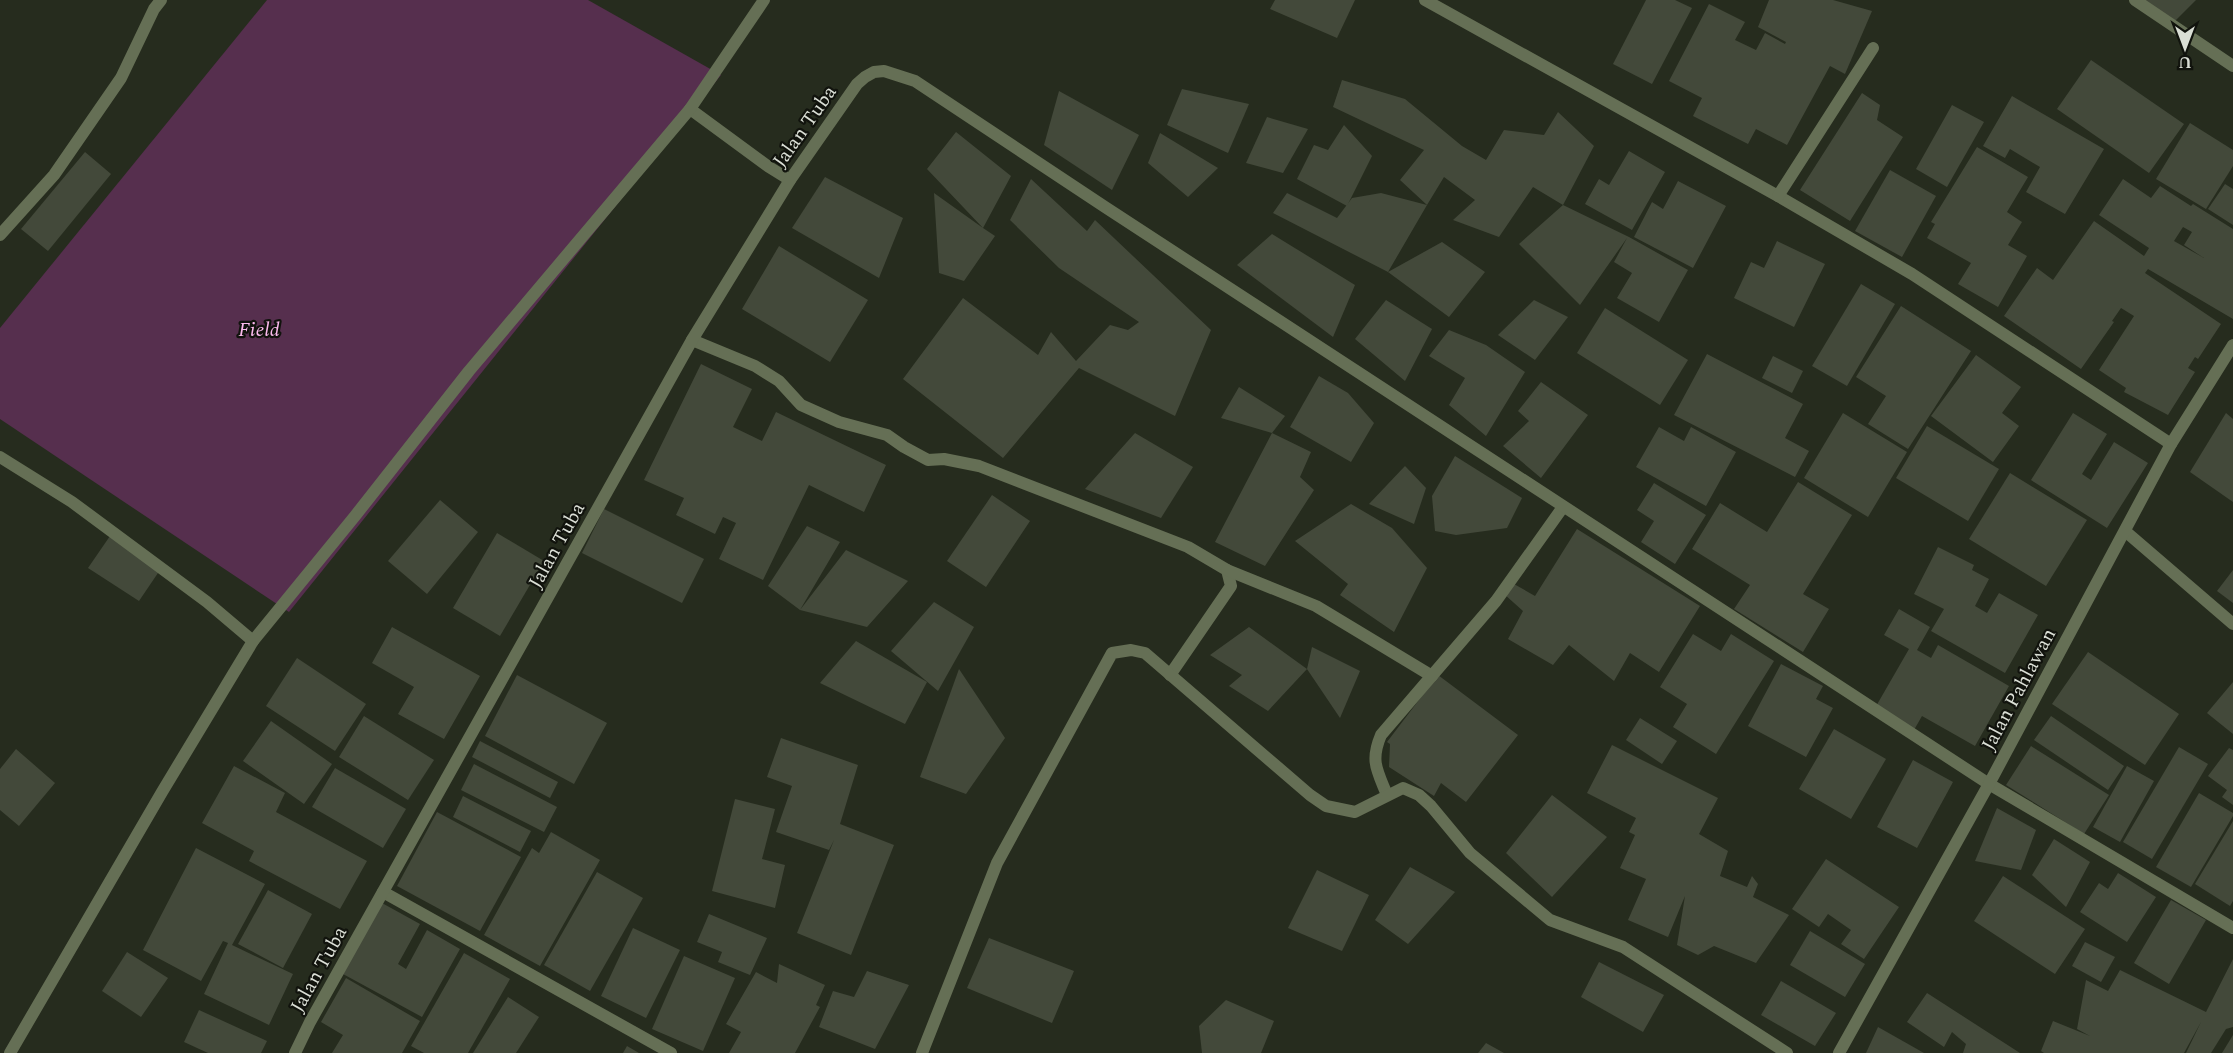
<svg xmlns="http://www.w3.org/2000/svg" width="2233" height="1053" font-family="Spectral,serif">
<rect width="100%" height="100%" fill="#262c1e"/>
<path fill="#562f4e" d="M267,0h321l133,75 -432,537 -289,-193v-91z"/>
<g fill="#43493a" fill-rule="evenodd">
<path d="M1275,0h80l-18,38 -67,-29z"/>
<path d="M1646,0h29l17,8 -40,76 -39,-20z"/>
<path d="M1769,0h64l39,11 -27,63 -15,-8 -43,79 -31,-16 -8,15 -55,-28 9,-18 -33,-17 40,-77 36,18 -10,18 21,10 9,-17 20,11 1,-2 -28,-15z"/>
<path d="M2142,0h54l-21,21z"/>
<path d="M2091,60l93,64 -35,49 -92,-64z"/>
<path d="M1342,80l63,19 57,47 24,14 18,-30 40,5 14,-23 36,34 -31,59 -30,-18 -34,50 -46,-17 22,-20 -31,-23 -17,28 -27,-25 24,-30 -91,-43z"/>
<path d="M1182,89l67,15 -21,49 -61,-28z"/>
<path d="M1059,91l80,44 -27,55 -68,-45z"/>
<path d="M1862,93l18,12 -3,15 26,17 -53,84 -50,-31z"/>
<path d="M2012,96l92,53 -39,65 -39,-22 14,-25 -30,-18 -5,9 -22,-12z"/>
<path d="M1952,105l32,17 -37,65 -31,-18z"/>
<path d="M1267,117l41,12 -25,44 -37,-10z"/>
<path d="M2190,123l43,27v16l-27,43 -50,-30z"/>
<path d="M1344,125l28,31 -25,50 -50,-27 17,-34 14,5z"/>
<path d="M956,132l55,44 -28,52 12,8 -31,45 -25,-8 -5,-80 49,35 -56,-59z"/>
<path d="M1160,133l58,35 -30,29 -40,-34z"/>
<path d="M1977,147l51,30 -21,35 15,10 -14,23 19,11 -29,51 -40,-23 13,-21 -44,-25 8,-14 -4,-2z"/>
<path d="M1629,151l36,21 -33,58 -47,-26 14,-25 10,6z"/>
<path d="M85,152l26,22 -63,77 -27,-22z"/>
<path d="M1890,170l46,26 -34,61 -47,-26z"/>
<path d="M825,177l78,41 -24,60 -87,-50z"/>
<path d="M1031,179l56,52 8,-11 116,110 -36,86 -96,-48 -76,90 -100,-79 60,-81 75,57 13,-23 25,29 34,-36 18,5 11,-8 -80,-54 -49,-48z"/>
<path d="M2123,179l28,19 9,-12 31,20 2,-2 40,25v90l-85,-50 -3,4 76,51 -23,35 -3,-2 -7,11 7,4 -27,43 -44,-23 2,-4 -27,-18 35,-54 -13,-8 -9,13 2,1 -33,47 -77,-53 33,-48 16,12 41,-59 50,35 5,-8 -50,-33zM2183,227l9,5 -8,13 20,13 -30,-17z"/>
<path d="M1678,181l48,25 -33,62 -59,-31 18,-35 11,7z"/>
<path d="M2225,184l8,5v36l-25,-16z"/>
<path d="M1287,193l50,25 15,-20 29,-5 46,12 -39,67 54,-30 43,30 -36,45 -61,-45 -115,-59z"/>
<path d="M1563,205l66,32 59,33 -29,52 -42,-24 15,-25 -18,-11 13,-24 -47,67 -61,-61z"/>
<path d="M1272,234l83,51 -22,52 -96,-72z"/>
<path d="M1777,241l48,23 -31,63 -60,-29 17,-36 13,6z"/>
<path d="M779,246l89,54 -38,62 -88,-53z"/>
<path d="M1861,284l34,20 -48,82 -35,-20z"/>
<path d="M1386,300l46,29 -27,52 -50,-42z"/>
<path d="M1534,300l34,17 -33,43 -37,-25z"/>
<path d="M1901,306l70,45 -63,98 -40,-25 18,-28 -30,-19z"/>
<path d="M1605,308l83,52 -28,45 -83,-52z"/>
<path d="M1449,330l37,15 39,27 -39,64 -37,-31 16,-27 -36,-22z"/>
<path d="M1707,354l96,50 -18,34 24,13 -14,26 -121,-62z"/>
<path d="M1976,355l45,32 -19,26 17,13 -26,36 -62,-46z"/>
<path d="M1773,356l30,15 -11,22 -30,-15z"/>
<path d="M701,364l51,25 -19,38 29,14 14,-29 110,53 -22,47 -55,-27 -46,95 -44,-21 17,-36 -13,-6 -8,17 -39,-19 8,-17 -40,-18z"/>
<path d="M1319,376l29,17 26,30 -23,39 -61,-35z"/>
<path d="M1541,382l47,33 -47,63 -38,-32 26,-25 -11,-10z"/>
<path d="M1239,387l46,29 -13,17 -51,-15z"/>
<path d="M1843,413l64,39 -39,65 -64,-39z"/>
<path d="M2073,413l34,21 -25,40 9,6 23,-38 34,21 -41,65 -76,-48z"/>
<path d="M2226,413l7,6v83l-43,-30z"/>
<path d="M1927,426l72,43 -31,52 -72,-43z"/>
<path d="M1659,427l25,14 7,-14 45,25 -30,54 -70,-39z"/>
<path d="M1135,433l58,34 -32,51 -76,-29z"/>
<path d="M1272,433l39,19 -11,25 14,13 -49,76 -50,-24z"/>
<path d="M1455,456l67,42 -15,30 -51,7 -21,-4 -3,-35z"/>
<path d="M1405,466l21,22 -12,36 -45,-20z"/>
<path d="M2010,473l77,47 -41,66 -77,-47z"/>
<path d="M1798,482l54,33 -49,79 26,15 -26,43 -69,-43 16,-24 -58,-36 28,-46 47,29z"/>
<path d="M1654,483l52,32 -31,49 -34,-22 13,-21 -17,-11z"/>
<path d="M992,495l38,26 -44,66 -39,-26z"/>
<path d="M440,500l38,32 -51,62 -39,-33z"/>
<path d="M1351,504l41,24 35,40 -33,64 -54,-37 8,-11 -53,-43z"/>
<path d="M604,509l100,50 -22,44 -100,-50z"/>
<path d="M807,526l33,16 -40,68 46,-60 62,31 -41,46 -67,-17 -32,-24z"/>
<path d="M1577,529l123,77 -41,66 -29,-19 -16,28 -45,-36 -16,20 -45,-26 15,-28 -19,-17 10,-10 21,12z"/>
<path d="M497,533l47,28 -44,75 -47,-28z"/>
<path d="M110,536l50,34 -21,31 -51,-33z"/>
<path d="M1938,547l36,18 -2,5 17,9 -14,27 12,7 12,-20 39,22 -33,58 -74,-42 13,-22 -30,-15z"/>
<path d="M2233,570v33l-16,-12z"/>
<path d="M934,602l40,25 -36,64 -47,-40z"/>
<path d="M1899,609l31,18 -13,23 14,8 7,-13 71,41 -34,60 -53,-30 -8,14 -39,-22 34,-59 -25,-14z"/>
<path d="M392,627l88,49 -36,63 -46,-25 16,-27 -42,-24z"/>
<path d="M1249,627l58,42 -39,42 -39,-25 13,-11 -32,-20z"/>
<path d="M1693,634l28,17 10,-17 43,27 -58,93 -43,-27 14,-23 -27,-17z"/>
<path d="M856,641l71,41 -22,42 -85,-41z"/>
<path d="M1312,647l48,24 -20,47 -33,-49z"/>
<path d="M2088,652l91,62 -34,51 -93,-61z"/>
<path d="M297,658l69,46 -31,47 -69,-45z"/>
<path d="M1781,664l42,22 -7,13 17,9 -27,49 -58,-31z"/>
<path d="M959,669l46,69 -39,56 -46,-17z"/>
<path d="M517,675l90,48 -33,61 -89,-48z"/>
<path d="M1438,675l80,60 -52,67 -25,-19 -7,13 -45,-29 1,-23 -3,-2z"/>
<path d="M2233,682v52l-26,-21z"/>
<path d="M364,716l70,44 -26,40 -69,-43z"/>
<path d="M2051,716l73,50 -16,24 -74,-50z"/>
<path d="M1640,718l37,23 -15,23 -36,-24z"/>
<path d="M271,721l61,43 -28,40 -61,-43z"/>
<path d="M1834,729l52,30 -35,60 -52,-30z"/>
<path d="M781,738l77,27 -18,59 54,21 -43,110 -54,-22 37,-93 -5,10 -53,-18 16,-46 -25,-9z"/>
<path d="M480,741l78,41 -8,16 -78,-41z"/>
<path d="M1612,745l106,53 -19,36 29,17 -8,25 27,11 5,-11 6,8 -5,13 36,18 -33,48 -42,-17 -16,9 -21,-10 8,-49 -17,41 -40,-17 18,-41 -26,-11 15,-33 -6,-3 7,-14 -49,-25z"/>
<path d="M2031,746l78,49 -25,39 -78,-49z"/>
<path d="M2179,747l29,17 -56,95 -29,-17z"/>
<path d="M2229,748l4,2v55l-11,-8 5,-7 -19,-14z"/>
<path d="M16,749l39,34 -36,43 -19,-16v-41z"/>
<path d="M1913,760l40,22 -36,66 -40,-21z"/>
<path d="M474,764l83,43 -13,25 -83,-42z"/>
<path d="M234,766l51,27 -9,19 91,49 -27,48 -91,-48 5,-10 -52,-28z"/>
<path d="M2127,766l27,15 -34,61 -27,-15z"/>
<path d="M335,768l71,41 -23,39 -71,-41z"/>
<path d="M2199,793l34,20v3l-42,71 -35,-20z"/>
<path d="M1552,795l55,42 -55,60 -46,-44z"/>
<path d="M463,796l68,35 -11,21 -67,-35z"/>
<path d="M735,799l40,10 -13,50 23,6 -10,43 -63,-17z"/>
<path d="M1997,808l39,22 -15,40 -46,-9z"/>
<path d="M437,812l84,45 -41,74 -83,-45z"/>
<path d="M2233,821v80l-3,5 -35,-22z"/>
<path d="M551,832l49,28 -60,106 -56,-31 48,-87 7,5z"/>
<path d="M2054,839l36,23 -24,45 -34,-32z"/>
<path d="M196,848l69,36 -33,61 61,29 -24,51 -65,-31 24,-51 -5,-2 -22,40 -58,-31z"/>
<path d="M1826,859l73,48 -35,52 -23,-15 10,-14 -23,-16 -9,13 -27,-18z"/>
<path d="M1410,867l45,25 -47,52 -33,-24z"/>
<path d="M1317,870l52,25 -27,56 -54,-23z"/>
<path d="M597,872l46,26 -53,93 -46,-26z"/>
<path d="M2118,873l38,24 -29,45 -47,-30 19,-29 9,6z"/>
<path d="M2003,876l82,53 -30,45 -81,-53z"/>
<path d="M268,890l44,24 -29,54 -45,-24z"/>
<path d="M2171,900l35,20 -37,64 -35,-21z"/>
<path d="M382,903l38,21 -22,40 8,5 21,-39 33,19 -38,68 -79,-43z"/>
<path d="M709,914l58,24 -17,37 -32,-13 4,-10 -25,-10z"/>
<path d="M633,928l47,22 -34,68 -45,-22z"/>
<path d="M1810,931l55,33 -20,33 -55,-32z"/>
<path d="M989,938l85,33 -22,52 -85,-35z"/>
<path d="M2085,942l30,15 -14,25 -29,-16z"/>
<path d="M127,952l41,26 -27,39 -39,-26z"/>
<path d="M464,953l46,26 -42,74h-44l-13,-7z"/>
<path d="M684,956l51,22 -32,73 -51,-22z"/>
<path d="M2233,959v68l-7,2 -15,24h-25l15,-31 -17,31h-140l-3,-2 12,-30 37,15 -13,-7 9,-49 22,11 12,-21 86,42z"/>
<path d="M1599,962l65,33 -21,37 -62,-35z"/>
<path d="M779,964l46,21 -9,20 4,2 -25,46h-66l12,-21 -15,-8 30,-52 21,11z"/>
<path d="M867,971l42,14 -34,64 -56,-22 14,-36 21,6z"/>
<path d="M346,978l74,43 -18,32h-70l11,-18 -22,-13z"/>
<path d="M1781,981l55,32 -21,33 -54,-31z"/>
<path d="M1927,993l93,60h-57l3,-9 -14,-12 -8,15 -37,-25z"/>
<path d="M508,997l31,20 -23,36h-43z"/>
<path d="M1226,1000l48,21 -13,32h-59l-3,-27z"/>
<path d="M199,1010l68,31 -6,12h-53l-24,-11z"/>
<path d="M1878,1027l46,26h-58z"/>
<path d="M2233,1035v18h-11z"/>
<path d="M1486,1043l18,10h-26z"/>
<path d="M627,1046l12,7h-16z"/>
</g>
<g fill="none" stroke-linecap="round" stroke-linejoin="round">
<g stroke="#656f55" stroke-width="12">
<path d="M0,235l54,-60 67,-97 33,-69 7,-9"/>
<path d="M0,457l72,45 135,100 46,39"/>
</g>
<g stroke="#656f55" stroke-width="12">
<path d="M1425,0l353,196 134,78 259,170"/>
<path d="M2135,0l98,66"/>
<path d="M690,109l79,58 21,13"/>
<path d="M1778,196l95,-148"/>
<path d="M692,340l63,26 24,15 22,24 38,17 48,13 17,12 24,13 16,-1 35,7 209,81 39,23 4,16 -61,89"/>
<path d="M2125,531l108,93"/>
<path d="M1227,570l89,36 116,70"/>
<path d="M1387,795c-10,-25 -17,-34 -6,-60l115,-134 67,-94"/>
<path d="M383,892l288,161"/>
<path d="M10,1053l152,-261 91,-151 102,-125 114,-145 221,-262 74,-109"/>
<path d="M295,1053l15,-31 382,-682 98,-160 67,-96 8,-7 9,-5 10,-1 31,10 190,126 884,577 244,144"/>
<path d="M922,1053l75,-190 115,-210 19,-3 14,3 165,142 16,11 29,6 48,-24 16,7 12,11 39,47 80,67 73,27 164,106"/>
<path d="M1839,1053l150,-269 182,-340 62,-99"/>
</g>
</g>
<g text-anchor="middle" stroke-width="4.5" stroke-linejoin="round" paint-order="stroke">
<g font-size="20" fill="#daded5" stroke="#11130d">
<text transform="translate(804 126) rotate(-55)" y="7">Jalan Tuba</text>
<text transform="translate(556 545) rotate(-61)" y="7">Jalan Tuba</text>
<text transform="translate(2018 689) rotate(-62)" y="7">Jalan Pahlawan</text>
<text transform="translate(318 969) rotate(-61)" y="7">Jalan Tuba</text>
</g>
<g font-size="20" font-style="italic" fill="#fbbaed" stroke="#11130d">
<text x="259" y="336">Field</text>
</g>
</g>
<g transform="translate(2185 48) rotate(180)" stroke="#11130d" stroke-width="4.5" paint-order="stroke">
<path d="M0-4.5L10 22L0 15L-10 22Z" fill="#daded5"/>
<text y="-9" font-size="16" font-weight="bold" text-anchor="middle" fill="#daded5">U</text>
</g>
</svg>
